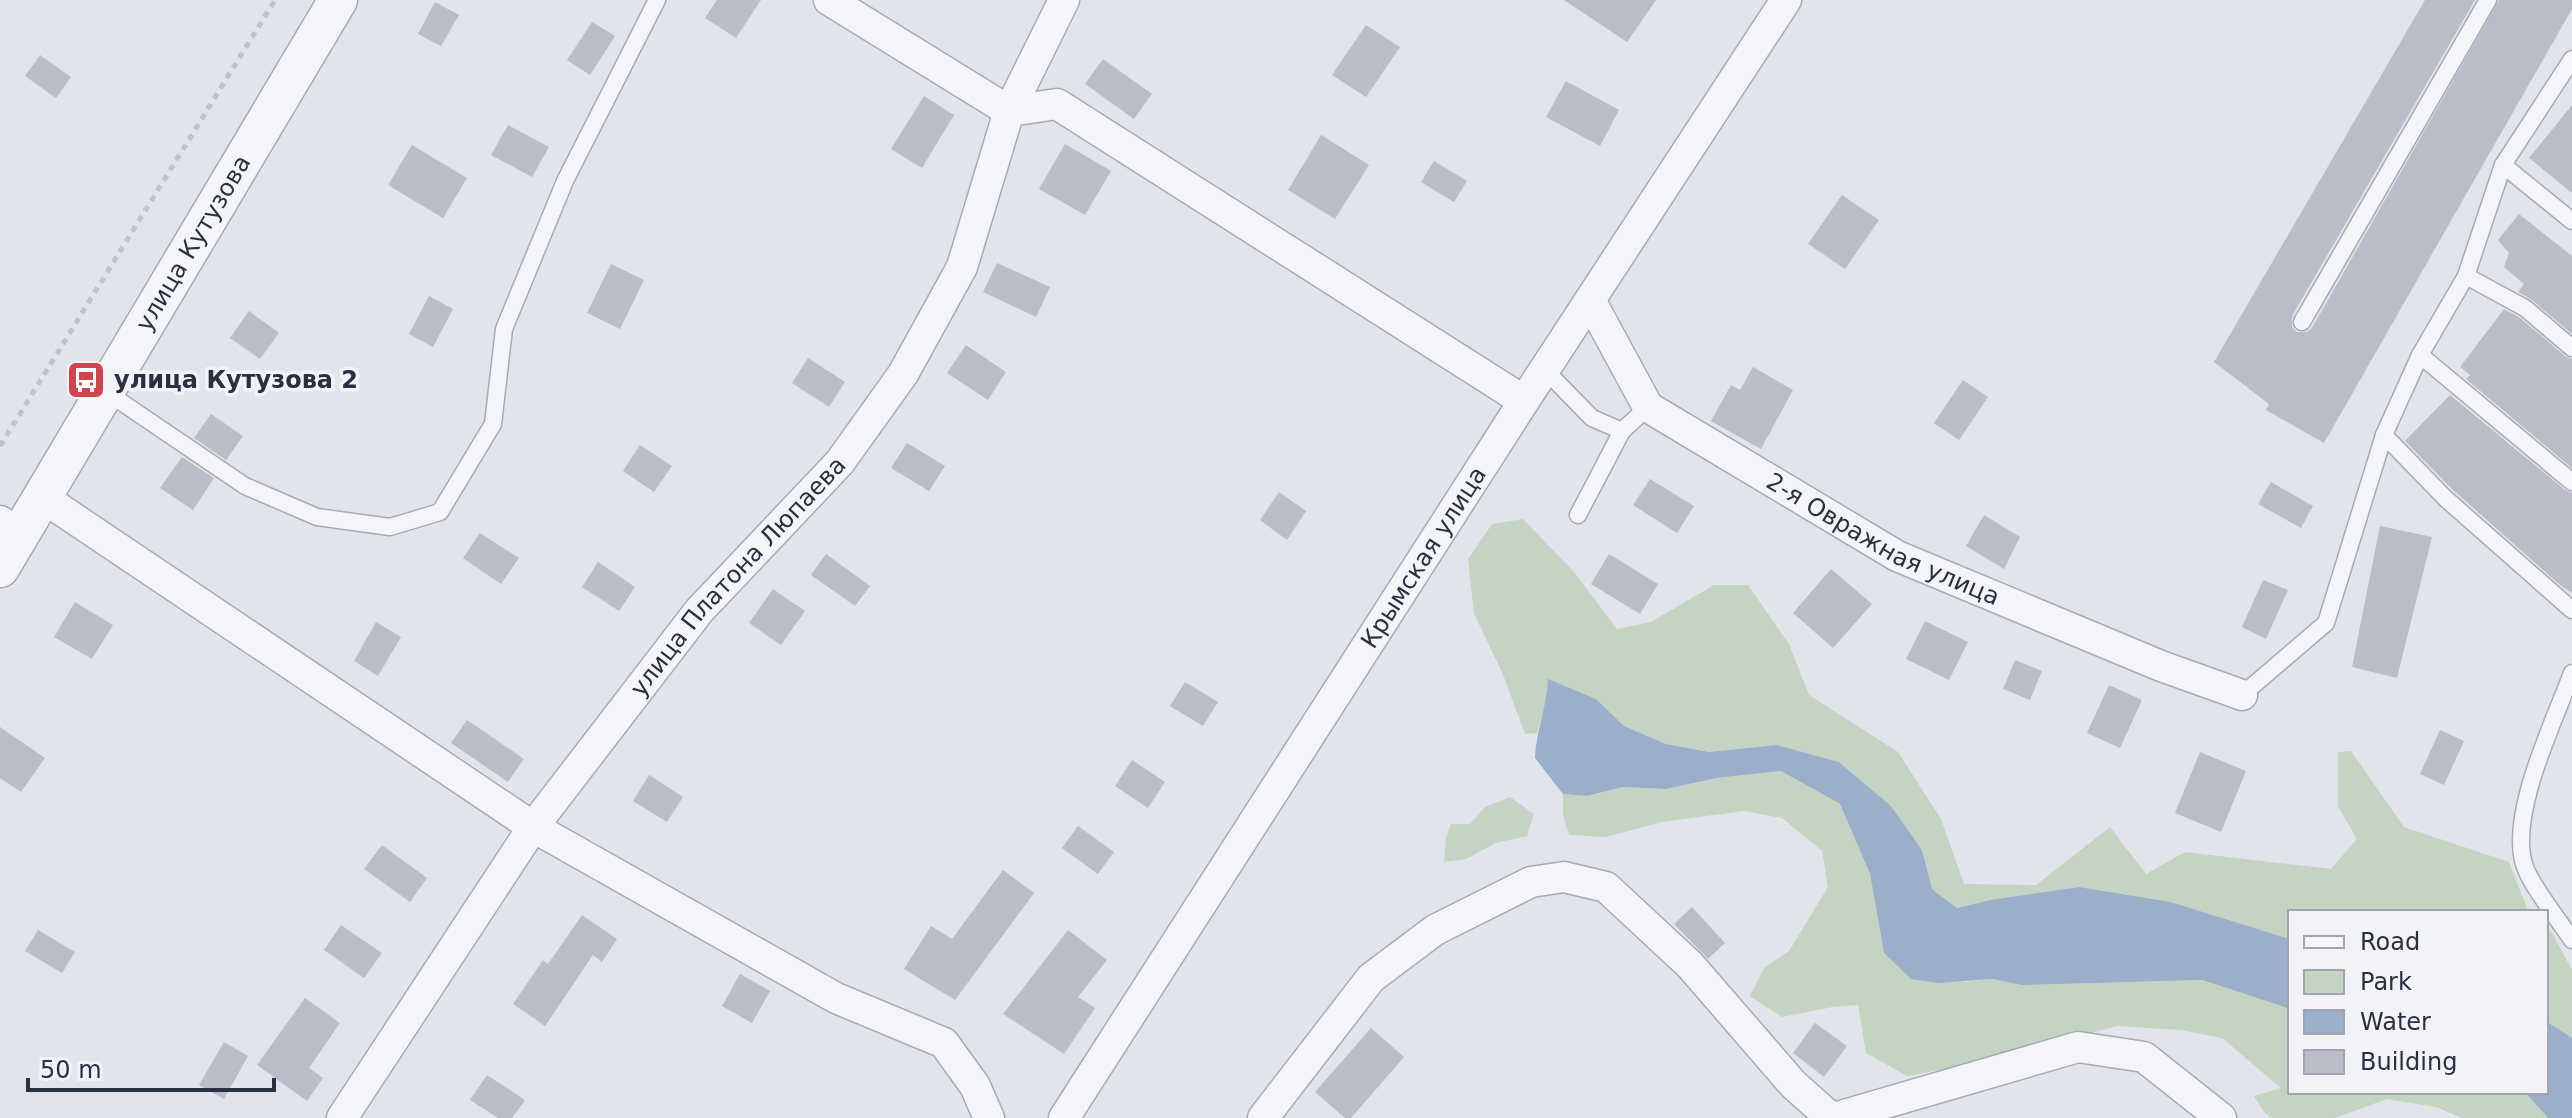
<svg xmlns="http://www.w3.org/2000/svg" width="2572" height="1118" font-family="'DejaVu Sans',sans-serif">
<rect width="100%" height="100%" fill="#e1e4ea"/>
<g fill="#c5d4c2">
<path d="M1523,519l51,53 43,57 34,-7 63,-37h34l41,59 20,51 89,57 43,67 23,65 72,1 74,-58 36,47 39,-22 146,17 26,-30 -19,-32v-55l13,-1 53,76 105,35 18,46 4,4h-241v27l-119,-37 -92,-15 -89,13 -33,8 -25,-19 -10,-39 -31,-44 -52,-44 -62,-17 -68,7 -43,-8 -42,-18 -28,-27 -47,-19 -2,20 -10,33 -12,1 -23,-62 -28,-58 -6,-55 24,-35z"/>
<path d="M1781,771l59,33 30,70 14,79 81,29 27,-3 30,6 182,-5 86,29v83h235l23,26h-86l-26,-11 -49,-8 -52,19h-64l-8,-7 -9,-15 27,-8 -59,-50 -41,-8 -64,-4 -125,34 -85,16 -41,-23 -8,-48 -25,2 -51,10 -32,-21 14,-28 25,-17 39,-64 -6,-36 -40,-33 -38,-7 -82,11 -56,15 -37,-2 -6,-20v-21l24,2 36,-9 43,2 51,-11z"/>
<path d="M1510,797l24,17 -7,22 -31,7 -30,16 -22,3 2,-24 5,-14h19l15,-17z"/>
<path d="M2546,927l6,6 20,37v68l-26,-17z"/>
</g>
<g fill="#9bafcb">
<path d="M1548,679l48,20 28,27 42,18 43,8 68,-7 62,17 52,44 31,44 10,39 25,19 33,-8 89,-13 92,15 119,37v70l-87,-29 -181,5 -30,-6 -54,4 -27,-4 -27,-26 -14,-79 -30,-70 -59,-33 -64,7 -51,11 -43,-2 -36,9 -24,-2 -28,-36c1,-27 12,-51 13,-79z"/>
<path d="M2546,1021l26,17v80h-24l-23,-26h21z"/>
</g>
<g fill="#b8bdc7">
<path d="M717,0h44l-25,38 -31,-20z"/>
<path d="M1564,0h92l-29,42z"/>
<path d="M2425,0h50l-183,316v11l5,5h10l5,-4 187,-328h73v9l-248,434 -58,-33 3,-6 -55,-42z"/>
<path d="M435,2l24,13 -18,31 -23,-12z"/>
<path d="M592,22l23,14 -25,39 -23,-15z"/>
<path d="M1366,25l34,22 -34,50 -34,-22z"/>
<path d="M40,55l31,22 -15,21 -31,-22z"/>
<path d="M1103,59l49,35 -18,25 -49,-35z"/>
<path d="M1566,81l53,29 -19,36 -54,-29z"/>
<path d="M924,96l30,19 -32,53 -31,-19z"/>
<path d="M2572,105v88l-43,-35z"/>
<path d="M508,125l41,22 -17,30 -41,-22z"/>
<path d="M1321,135l48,30 -34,54 -47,-29z"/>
<path d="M1065,144l46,27 -26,44 -46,-26z"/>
<path d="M412,145l55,33 -24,40 -55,-33z"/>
<path d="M1434,161l33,20 -13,21 -33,-20z"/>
<path d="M1842,195l37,25 -34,49 -37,-25z"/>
<path d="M2519,214l53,42v78l-40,-34 -14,-8 6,-8 -20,-17 5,-14 -11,-13z"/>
<path d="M997,263l53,24 -14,30 -53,-25z"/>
<path d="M611,264l33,16 -24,49 -33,-16z"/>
<path d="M429,296l24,13 -20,38 -24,-13z"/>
<path d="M2504,309l15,8 46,39 7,3v109l-106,-89 4,-4 -10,-8z"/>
<path d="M249,311l30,22 -19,26 -30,-21z"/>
<path d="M966,345l40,27 -18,28 -41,-27z"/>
<path d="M808,358l37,24 -16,25 -37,-24z"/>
<path d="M1753,367l40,23 -32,59 -50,-28 20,-36 9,5z"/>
<path d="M1963,380l25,17 -29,43 -25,-17z"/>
<path d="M2450,395l115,95 7,3v100l-12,-8 -107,-95 -48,-49z"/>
<path d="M211,414l32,22 -17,24 -32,-22z"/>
<path d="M907,443l38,23 -16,25 -38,-23z"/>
<path d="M640,445l32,21 -18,26 -31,-21z"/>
<path d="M182,457l32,21 -21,32 -33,-22z"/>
<path d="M1650,479l44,27 -17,27 -44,-28z"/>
<path d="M2271,482l42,24 -12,22 -43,-24z"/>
<path d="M1279,492l27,19 -19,29 -27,-20z"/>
<path d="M1984,515l36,22 -16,32 -38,-23z"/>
<path d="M2380,526l52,11 -35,141 -45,-11z"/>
<path d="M480,533l39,25 -18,26 -38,-26z"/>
<path d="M826,554l44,32 -15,20 -44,-31z"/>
<path d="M1609,554l49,30 -18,30 -49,-30z"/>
<path d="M598,562l37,25 -16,24 -37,-24z"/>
<path d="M1831,569l41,35 -39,44 -40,-35z"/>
<path d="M2263,580l25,10 -22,49 -24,-12z"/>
<path d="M773,589l32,22 -24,34 -32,-22z"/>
<path d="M75,602l38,23 -21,34 -38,-22z"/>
<path d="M1925,621l43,21 -19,38 -43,-21z"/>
<path d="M376,622l25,15 -23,39 -24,-15z"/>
<path d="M2015,660l27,11 -12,29 -27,-11z"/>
<path d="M1185,682l33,20 -15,24 -33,-20z"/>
<path d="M2109,685l33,15 -22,48 -33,-15z"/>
<path d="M467,720l57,39 -16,23 -57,-39z"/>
<path d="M0,727l45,31 -24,34 -21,-14z"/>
<path d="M2440,730l24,11 -20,44 -24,-11z"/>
<path d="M2200,752l46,19 -25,61 -46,-19z"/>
<path d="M1132,760l33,22 -17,26 -33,-22z"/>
<path d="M649,775l34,22 -16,25 -34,-21z"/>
<path d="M1078,826l36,26 -16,22 -36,-26z"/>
<path d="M382,845l45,33 -17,24 -46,-33z"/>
<path d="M1003,870l31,23 -79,107 -51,-31 27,-43 21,13z"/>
<path d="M1692,907l33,36 -17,16 -34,-35z"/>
<path d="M582,915l35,24 -15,23 -9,-7 -48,71 -32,-22 30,-44 5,4z"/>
<path d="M341,925l41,28 -18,25 -40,-28z"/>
<path d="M38,930l37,22 -13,21 -37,-22z"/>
<path d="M1068,930l39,30 -29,37 17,11 -31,46 -61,-40z"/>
<path d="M740,974l30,17 -18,32 -30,-17z"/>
<path d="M305,998l35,25 -31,45 14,10 -16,23 -50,-36z"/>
<path d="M1815,1023l32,23 -23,31 -31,-24z"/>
<path d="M1371,1028l33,29 -53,61h-6l-30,-26z"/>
<path d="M224,1042l24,14 -24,43 -25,-14z"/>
<path d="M487,1075l38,25 -13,18h-14l-28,-18z"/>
</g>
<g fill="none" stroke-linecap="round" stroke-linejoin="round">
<defs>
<g id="service">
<path d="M2503,165l69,56"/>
<path d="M2466,276l59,32 47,40"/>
<path d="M2302,322l186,-322"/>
<path d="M2420,355l152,127"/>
<path d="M1545,370l47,48 30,13 26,-24"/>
<path d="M105,391l140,95 72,31 73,10 50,-15 53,-88 11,-95 61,-148 92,-181"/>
<path d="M2384,435l61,63 127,112"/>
<path d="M1578,515l44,-84"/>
<path d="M2572,673c-18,49 -65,144 -47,194 6,18 35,55 47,73"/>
<path d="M2242,695l84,-72 58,-188 36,-80 46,-79 37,-111 69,-106"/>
</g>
<g id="minor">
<path d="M829,0l180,111 48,-7 467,297"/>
<path id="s1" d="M1590,300l58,107 249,149 264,110 81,29"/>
<path d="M42,497l491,330 303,171 108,45 31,43 14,32"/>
<path d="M0,521l19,14"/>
<path id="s2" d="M342,1118l191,-291 166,-216 141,-149 63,-88 59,-107 47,-156 55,-111"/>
<path id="s3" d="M1064,1118l460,-717 262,-401"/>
<path d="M1263,1118l108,-140 64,-48 96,-48 33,-5 42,10 84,78 103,119 38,34"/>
<path d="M1834,1118l244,-71 66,10 77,61"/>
</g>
<g id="tertiary">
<path id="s4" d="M0,568l338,-568"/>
</g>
</defs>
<use href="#service" stroke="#a6aab4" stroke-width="19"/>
<use href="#minor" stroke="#a6aab4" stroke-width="33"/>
<use href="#tertiary" stroke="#a6aab4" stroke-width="41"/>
<path stroke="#bfc2c9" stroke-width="5" stroke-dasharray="6 6" stroke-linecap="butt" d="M0,446l275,-446"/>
<use href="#service" stroke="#f4f5f8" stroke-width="16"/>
<use href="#minor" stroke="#f4f5f8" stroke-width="30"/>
<use href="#tertiary" stroke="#f4f5f8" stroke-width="38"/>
</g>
<defs>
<symbol id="bus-square" viewBox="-11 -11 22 22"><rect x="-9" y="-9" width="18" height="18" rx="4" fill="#d24350" stroke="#f1f3f7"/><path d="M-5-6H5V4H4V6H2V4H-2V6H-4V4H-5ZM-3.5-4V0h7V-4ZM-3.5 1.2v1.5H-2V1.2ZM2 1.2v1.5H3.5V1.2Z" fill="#fff"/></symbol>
</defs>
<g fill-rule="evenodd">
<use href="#bus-square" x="64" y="358" width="44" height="44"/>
</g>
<g text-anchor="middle" stroke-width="7" stroke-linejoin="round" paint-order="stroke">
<g font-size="24" fill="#293042" stroke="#f1f3f7">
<text dy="8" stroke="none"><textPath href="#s4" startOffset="378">улица Кутузова</textPath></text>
<text dy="8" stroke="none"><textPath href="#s1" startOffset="392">2-я Овражная улица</textPath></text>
<text dy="8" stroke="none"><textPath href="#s3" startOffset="666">Крымская улица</textPath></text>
<text dy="8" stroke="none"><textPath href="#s2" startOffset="672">улица Платона Люпаева</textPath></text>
</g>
<g font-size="24" font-weight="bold" fill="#293042" stroke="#f1f3f7" text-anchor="start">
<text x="114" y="388">улица Кутузова 2</text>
</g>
</g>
<rect x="2288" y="910" width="260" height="184" fill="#f1f3f7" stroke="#a1a5af" stroke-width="2"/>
<rect x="2304" y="936" width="40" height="12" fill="#f4f5f8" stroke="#a1a5af" stroke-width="2"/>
<text x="2360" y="950" font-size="24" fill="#293042">Road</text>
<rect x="2304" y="970" width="40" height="24" fill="#c5d4c2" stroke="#a1a5af" stroke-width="2"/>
<text x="2360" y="990" font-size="24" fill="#293042">Park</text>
<rect x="2304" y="1010" width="40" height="24" fill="#9bafcb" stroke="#a1a5af" stroke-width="2"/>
<text x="2360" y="1030" font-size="24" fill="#293042">Water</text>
<rect x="2304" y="1050" width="40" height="24" fill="#b8bdc7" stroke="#a1a5af" stroke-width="2"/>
<text x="2360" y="1070" font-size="24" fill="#293042">Building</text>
<path d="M28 1078v12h246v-12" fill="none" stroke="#293042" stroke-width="4"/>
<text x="40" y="1078" font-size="24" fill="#293042" stroke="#f1f3f7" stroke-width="6" paint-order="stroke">50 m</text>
</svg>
